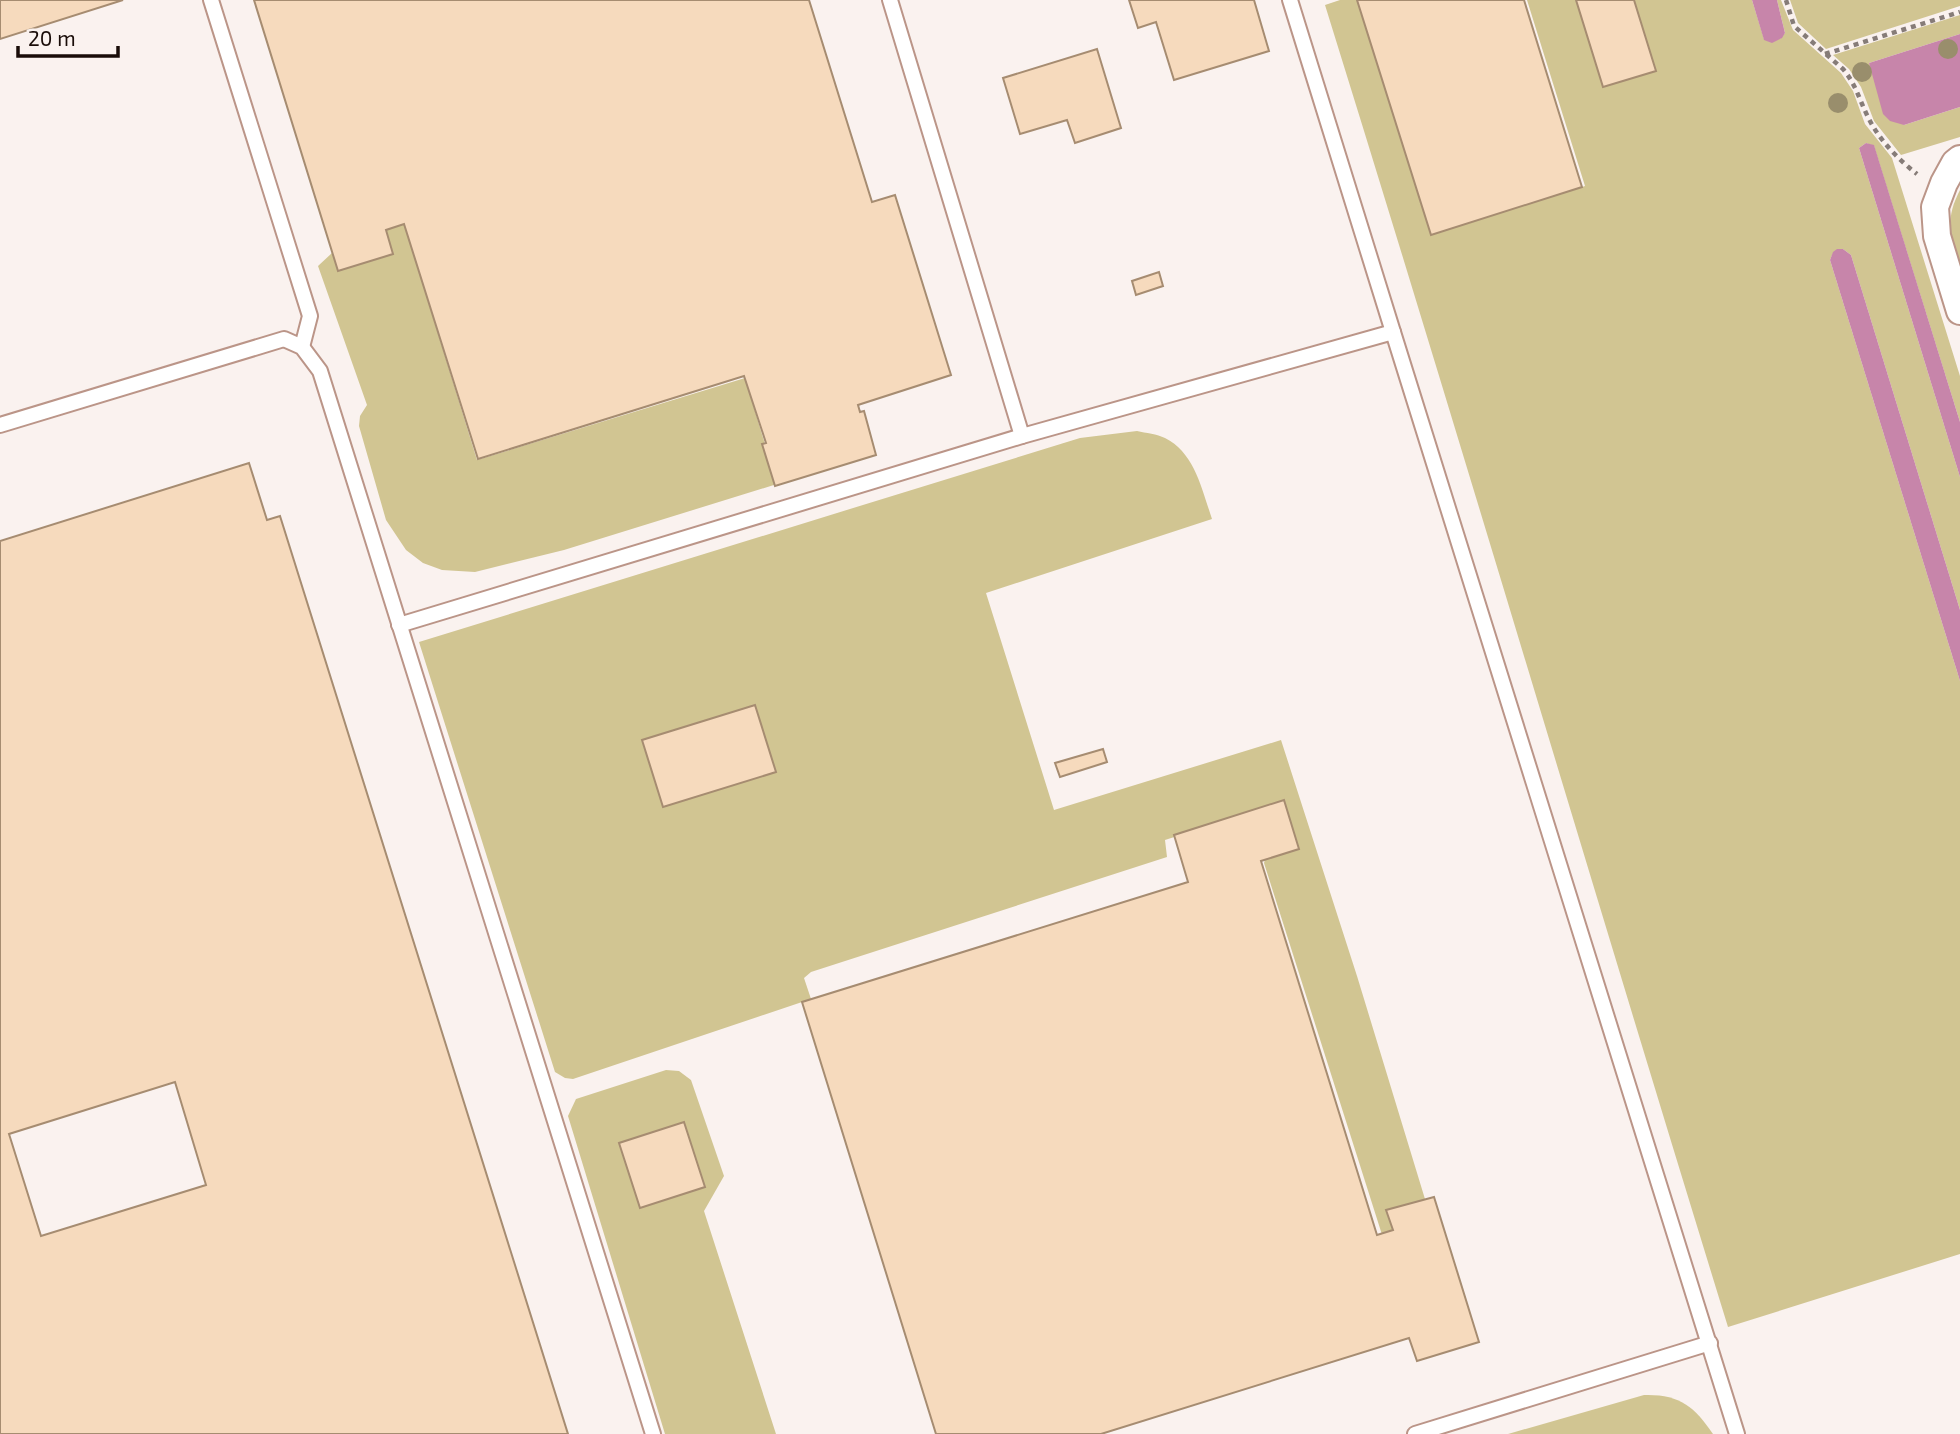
<svg xmlns="http://www.w3.org/2000/svg" width="1960" height="1434" font-family="'Exo 2',sans-serif">
<rect width="100%" height="100%" fill="#faf2ef"/>
<g fill="#d1c592">
<path d="M1340,0h17l74,235 154,-49 -58,-186h225l12,39h16l5,-6 -8,-33h4l12,30 48,43 12,18 12,33 27,34 68,218v46l-86,-276 -8,-3 -7,5 101,329v133l-109,-355 -8,-6c-8,1 -10,3 -13,11l130,421v573l-232,73c-136,-441 -266,-882 -403,-1322z"/>
<path d="M1790,0h170v6l-134,43 -28,-26z"/>
<path d="M1960,15v19l-91,29 35,62 56,-18v30l-59,18 -27,-34 -13,-34 -12,-18 -16,-14z"/>
<path d="M1960,190v81c-10,-31 -16,-51 0,-81z"/>
<path d="M404,223l73,237 268,-82 32,106 -213,66 -89,22 -33,-2 -19,-7 -17,-13 -20,-30 -27,-94 1,-10 7,-11 -49,-139 14,-13 6,17 55,-17 -7,-24z"/>
<path d="M1137,431c9,2 20,3 28,7 30,15 37,52 47,81l-226,74 68,217 227,-70 76,236 82,269 -28,81 -147,-463 16,-60 -115,37 2,17 -356,115 -7,6 7,21 -238,80 -8,-1 -10,-6 -136,-430 661,-204z"/>
<path d="M666,1070l13,1 12,9 33,96 -20,35 72,223h-111l-97,-318 8,-17z"/>
<path d="M1644,1395c35,-1 50,11 69,39h-205z"/>
</g>
<g fill="#c785aa">
<path d="M1752,0h25l8,33 -3,5 -10,5 -8,-3z"/>
<path d="M1960,34v73l-56,18 -14,-4 -7,-7 -14,-51z"/>
<path d="M1866,143l8,2 86,277v55l-101,-329z"/>
<path d="M1837,249h6l8,6 109,355v71l-130,-421 3,-8z"/>
</g>
<g fill="#f6dabd" stroke="#a68c71" stroke-width="2" fill-rule="evenodd">
<path d="M0,0h123l-123,39z"/>
<path d="M254,0h555l63,202 23,-7 56,180 -93,30 2,7 4,-1 12,44 -101,31 -13,-42 4,-1 -22,-67 -266,83 -74,-235 -18,6 7,24 -55,17z"/>
<path d="M1129,0h125l15,51 -95,29 -18,-58 -18,6z"/>
<path d="M1357,0h167l58,187 -151,48z"/>
<path d="M1576,0h58l22,71 -53,16z"/>
<path d="M1097,49l24,79 -46,15 -8,-23 -47,14 -17,-56z"/>
<path d="M1159,272l4,14 -27,9 -4,-14z"/>
<path d="M249,463l18,57 13,-4 288,918h-568v-893zM175,1082l31,103 -165,51 -32,-102z"/>
<path d="M755,705l21,67 -113,35 -21,-67z"/>
<path d="M1103,749l4,13 -47,15 -5,-14z"/>
<path d="M1284,800l15,49 -38,12 116,374 16,-5 -7,-20 48,-13 45,145 -62,19 -8,-23 -308,96h-165l-134,-432 386,-120 -14,-47z"/>
<path d="M684,1122l21,65 -65,21 -21,-65z"/>
</g>
<g fill="none" stroke-linecap="round" stroke-linejoin="round">
<defs>
<g id="lane">
<path d="M211,0l99,316 -8,31"/>
<path d="M890,0l132,436"/>
<path d="M1290,0l103,332"/>
<path d="M0,425l284,-86 18,8 18,24 333,1063"/>
<path d="M399,625l623,-189 371,-104 344,1102"/>
<path d="M1415,1434l295,-91"/>
</g>
<path id="street" d="M1960,159l-5,4 -11,20 -9,24 2,29 23,75"/>
</defs>
<use href="#lane" stroke="#bb9588" stroke-width="18"/>
<use href="#street" stroke="#bb9588" stroke-width="30"/>
<g stroke="#867c78" stroke-width="4.5" stroke-dasharray="5 5" stroke-linecap="butt">
<path d="M1786,0l8,26 49,43c13,15 17,33 26,50 11,22 30,41 48,55"/>
<path d="M1825,54l135,-42"/>
</g>
<use href="#lane" stroke="#fff" stroke-width="14"/>
<use href="#street" stroke="#fff" stroke-width="26"/>
</g>
<g fill="#998e6c">
<circle cx="1948" cy="49" r="10"/>
<circle cx="1862" cy="72" r="10"/>
<circle cx="1838" cy="103" r="10"/>
</g>
<path d="M18 46v10h100v-10" fill="none" stroke="#190c08" stroke-width="3.5"/>
<text x="28" y="46" font-size="21" fill="#190c08" stroke="#faf2ef" stroke-width="5" paint-order="stroke">20 m</text>
</svg>
